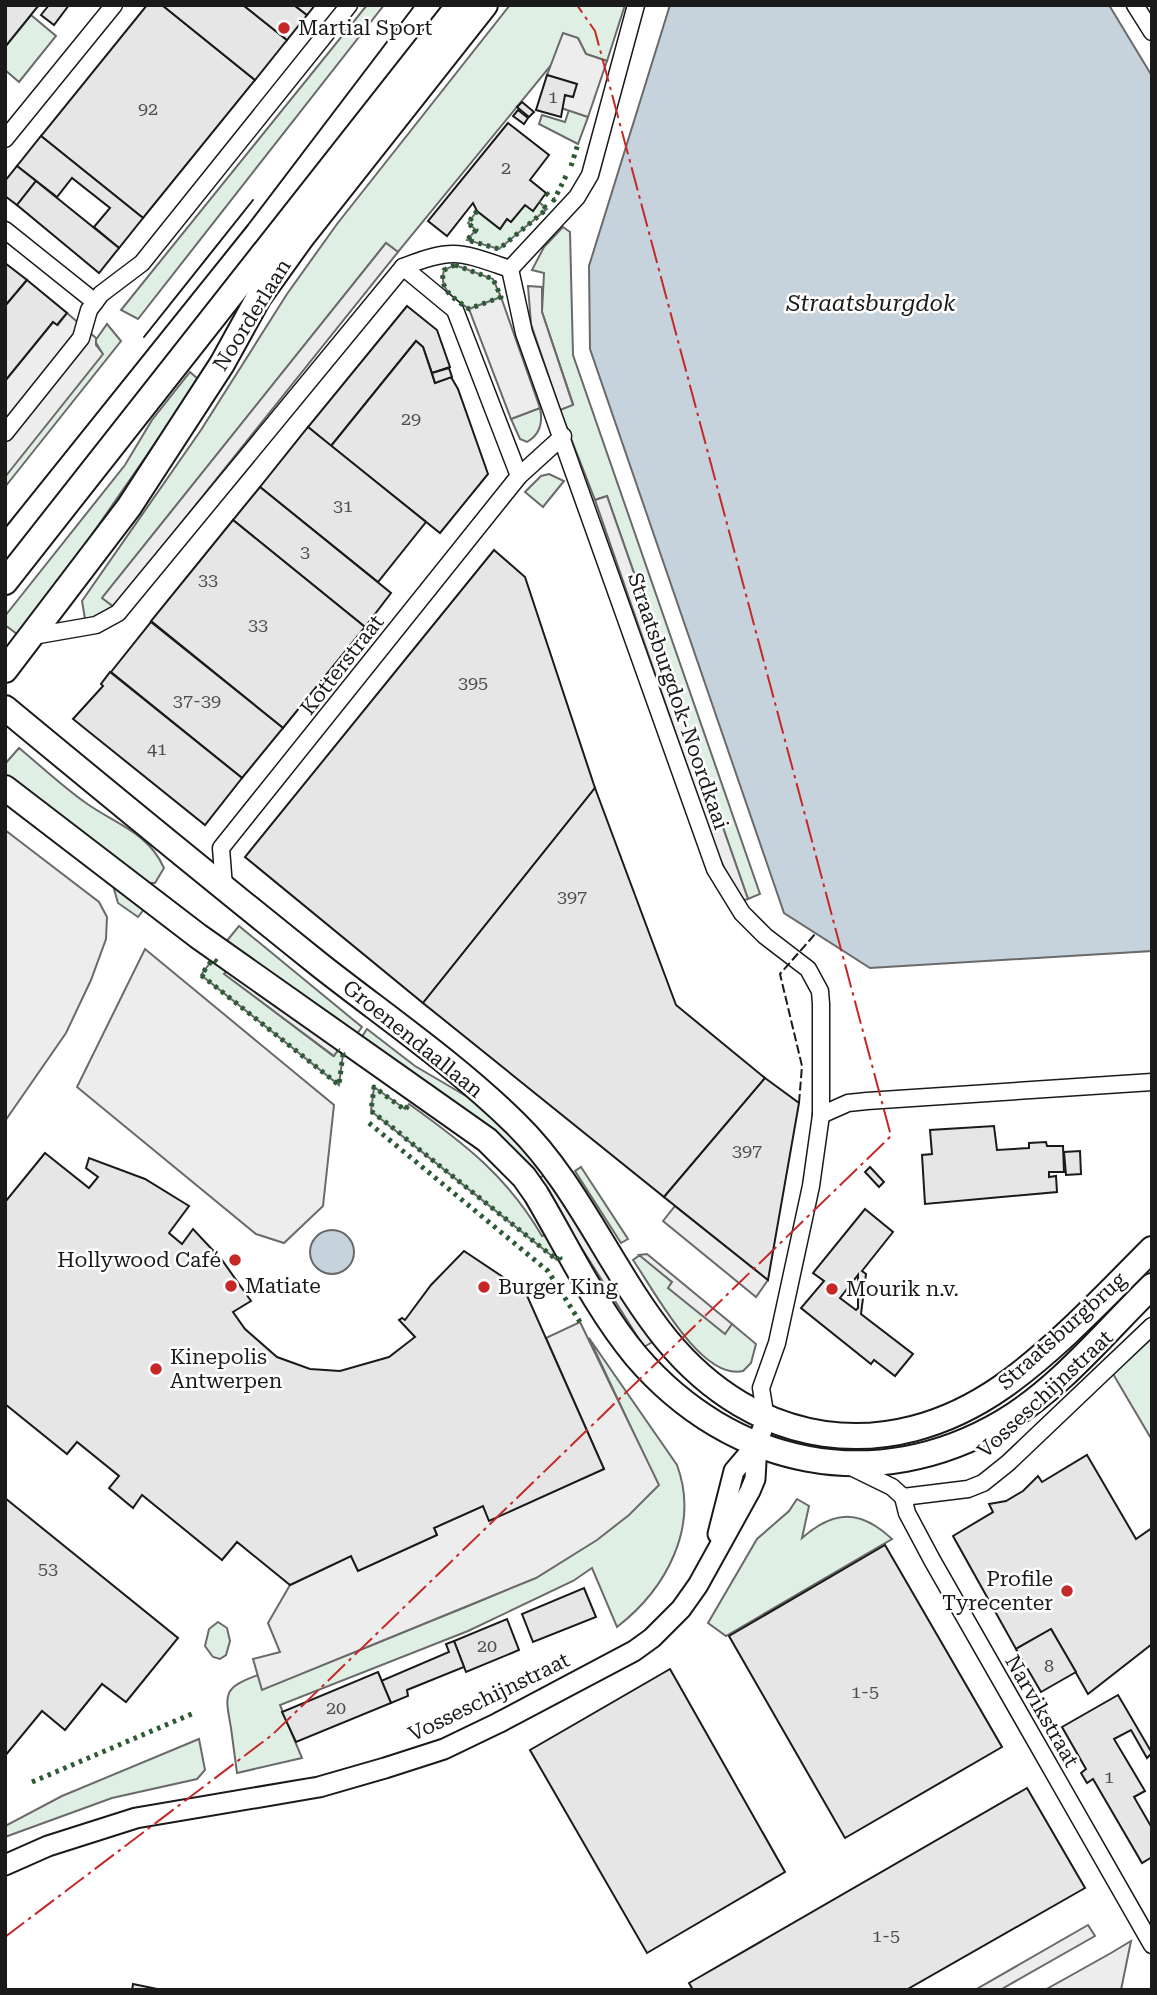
<svg xmlns="http://www.w3.org/2000/svg" width="1157" height="1995" font-family="'Roboto Serif',serif">
	<rect width="100%" height="100%" fill="#fff"/>
	<g fill="#e0efe3" stroke="#6a6a6a" stroke-width="2">
		<polygon points="367,5 384,5 138,319 121,310"/>
		<polygon points="510,5 625,5 607,61 586,54 578,38 563,34 552,64 398,252 386,243 103,597 114,607 105,615 85,619 82,601 201,430 287,294 337,224"/>
		<polygon points="31,15 56,36 19,82 5,70 5,47"/>
		<polygon points="569,110 588,117 578,144 539,124 542,115 565,122"/>
		<polygon points="539,202 547,209 499,249 467,240 476,230 468,223 477,211 500,229 507,219 511,222 525,205 533,210"/>
		<polygon points="563,227 570,232 573,355 760,894 748,899 607,496 595,500 560,410 573,404 542,312 544,273 532,270 544,247"/>
		<path d="M455,265L493,279L501,297L469,309C455,299 438,290 444,270Z"/>
		<polygon points="107,324 121,341 5,487 5,472 102,353 95,341"/>
		<polygon points="190,372 199,380 21,637 5,625 5,616 125,465 152,420"/>
		<path d="M540,408C543,422 541,434 527,442L520,439L511,419Z"/>
		<polygon points="549,474 564,481 543,507 525,492 541,476"/>
		<path d="M19,748C41,766 63,787 86,803C115,824 148,832 164,868L155,883H143L5,774V764Z"/>
		<polygon points="112,882 145,908 138,917 118,903"/>
		<polygon points="239,926 362,1027 354,1038 225,943"/>
		<polygon points="213,959 228,970 225,974 333,1056 338,1050 343,1054 339,1085 201,975"/>
		<polygon points="367,1029 415,1066 483,1106 546,1174 538,1179 359,1041"/>
		<path d="M374,1087L405,1109L409,1104C465,1144 507,1176 542,1236L546,1235L560,1258L557,1260L371,1111Z"/>
		<polygon points="581,1167 628,1239 621,1243 575,1171"/>
		<path d="M640,1255L672,1282L669,1287L725,1333L732,1324L756,1344L751,1363L743,1371C701,1381 654,1290 633,1260Z"/>
		<path d="M589,1338L677,1465C700,1527 666,1589 617,1627L592,1568L573,1581L468,1631L280,1705L302,1758L237,1773C235,1758 233,1743 231,1728C225,1694 222,1688 258,1675L262,1689C315,1668 368,1647 421,1625C515,1588 587,1559 658,1485Z"/>
		<polygon points="1152,1338 1152,1440 1113,1374"/>
		<path d="M797,1499L809,1506L802,1538C834,1510 860,1509 892,1539L726,1636L708,1623L757,1539L789,1511Z"/>
		<polygon points="218,1622 227,1628 230,1641 226,1655 220,1659 213,1657 205,1646 209,1629"/>
		<polygon points="199,1739 205,1770 197,1779 112,1798 5,1837 5,1826 62,1796"/>
	</g>
	<g fill="#ededed" stroke="#6a6a6a" stroke-width="2">
		<polygon points="563,33 578,38 586,54 607,61 588,117 561,108 565,95 573,97 576,84 547,75"/>
		<polygon points="386,243 398,252 114,607 102,598"/>
		<polygon points="528,286 542,287 542,312 573,405 560,410 531,324"/>
		<polygon points="501,297 540,408 511,419 469,309"/>
		<polygon points="67,313 96,338 96,345 103,354 5,477 5,381 53,322 58,325"/>
		<polygon points="607,496 748,899 744,900 733,886 717,853 595,500"/>
		<polygon points="5,830 99,902 107,917 106,939 91,980 66,1033 5,1121"/>
		<polygon points="145,949 334,1105 323,1206 284,1243 256,1234 77,1087"/>
		<polygon points="228,970 338,1050 334,1056 224,974"/>
		<polygon points="546,1174 654,1341 644,1347 538,1179"/>
		<polygon points="675,1206 768,1280 756,1297 663,1221"/>
		<polygon points="647,1254 732,1324 725,1334 668,1288 672,1282 639,1255"/>
		<polygon points="580,1322 659,1485 629,1515 597,1540 536,1578 262,1690 253,1659 280,1652 268,1623 290,1585 351,1556 358,1571 437,1535 434,1528 483,1506 489,1520 604,1469 546,1338"/>
		<polygon points="1088,1925 1095,1936 1000,1990 975,1990"/>
		<polygon points="1131,1941 1121,1990 1045,1990 1111,1953"/>
	</g>
	<g fill="#c6d2dc" stroke="#6a6a6a" stroke-width="2">
		<polygon points="670,5 1109,5 1152,76 1152,951 870,968 784,913 590,349 589,266"/>
		<circle cx="332" cy="1252" r="22"/>
	</g>
	<g fill="#e6e6e6" stroke="#1a1a1a" stroke-width="2" fill-rule="evenodd">
		<polygon points="5,5 39,5 5,47"/>
		<polygon points="49,5 69,5 54,25 41,15"/>
		<polygon points="147,5 162,5 255,80 143,218 41,136"/>
		<polygon points="162,5 243,5 287,40 255,80"/>
		<polygon points="243,5 294,5 307,15 287,40"/>
		<polygon points="294,5 315,5 307,15"/>
		<polygon points="547,75 577,84 573,97 565,95 561,117 536,110"/>
		<polygon points="522,102 534,112 529,117 517,107"/>
		<polygon points="518,110 528,118 524,124 513,116"/>
		<polygon points="508,123 549,155 530,180 546,193 533,211 525,205 511,222 507,219 500,229 477,211 473,203 447,236 428,221"/>
		<polygon points="41,136 143,218 119,248 94,227 110,208 72,178 57,197 17,166"/>
		<polygon points="17,166 36,181 17,205 5,196 5,181"/>
		<polygon points="36,181 119,248 99,273 17,205"/>
		<polygon points="5,263 27,280 5,306"/>
		<polygon points="27,280 67,313 57,325 53,322 5,381 5,306"/>
		<polygon points="407,306 437,330 450,367 432,373 423,347 416,341 331,446 308,427"/>
		<polygon points="416,341 423,347 435,383 451,377 458,389 488,474 440,533 331,446"/>
		<polygon points="449,368 452,377 435,383 432,373"/>
		<polygon points="308,427 426,522 378,582 260,487"/>
		<polygon points="260,487 391,593 365,627 233,520"/>
		<polygon points="233,520 365,627 283,728 151,621"/>
		<polygon points="494,550 525,577 595,788 423,1003 245,857"/>
		<polygon points="151,622 283,728 242,778 111,672"/>
		<polygon points="110,672 242,778 205,825 73,719 103,686 101,684"/>
		<polygon points="595,788 676,1005 765,1078 664,1197 423,1003"/>
		<polygon points="765,1078 799,1103 768,1280 664,1197"/>
		<polygon points="994,1126 997,1150 1029,1148 1029,1143 1046,1142 1047,1146 1063,1146 1064,1172 1049,1172 1049,1177 1056,1176 1057,1192 925,1204 922,1155 932,1154 930,1130"/>
		<polygon points="1080,1151 1081,1174 1066,1175 1064,1152"/>
		<polygon points="45,1153 89,1188 98,1177 86,1168 89,1158 145,1179 189,1206 169,1233 182,1244 193,1229 222,1260 251,1301 233,1312 245,1329 277,1357 310,1369 340,1371 389,1357 415,1337 399,1320 402,1318 405,1320 431,1285 464,1251 515,1285 521,1282 604,1469 489,1521 483,1506 434,1528 437,1535 358,1571 351,1556 290,1585 237,1542 222,1560 142,1495 133,1508 109,1488 119,1476 77,1442 67,1454 5,1404 5,1202"/>
		<polygon points="870,1167 884,1182 879,1187 865,1172"/>
		<path d="M865,1209L893,1232L862,1271L866,1274L861,1314L913,1354L895,1376L874,1360L871,1364L801,1308L824,1281L813,1273ZM858,1275V1308L856,1310L840,1298Z"/>
		<polygon points="1087,1455 1136,1539 1152,1528 1152,1644 1088,1694 1051,1629 1016,1649 953,1536 993,1512 989,1504 1006,1501 1023,1491 1038,1476 1042,1482"/>
		<polygon points="5,1498 178,1638 126,1702 102,1684 65,1730 42,1711 5,1756"/>
		<polygon points="885,1545 1002,1747 845,1838 729,1636"/>
		<polygon points="584,1588 596,1617 533,1642 522,1614"/>
		<polygon points="507,1619 519,1650 466,1672 454,1641"/>
		<polygon points="1051,1629 1076,1672 1041,1692 1016,1649"/>
		<polygon points="454,1641 464,1667 407,1690 408,1696 391,1703 381,1681 449,1652 446,1644"/>
		<polygon points="670,1669 785,1872 647,1953 530,1750"/>
		<polygon points="378,1672 391,1703 296,1742 282,1712"/>
		<polygon points="1118,1695 1152,1753 1147,1758 1131,1730 1114,1739 1145,1791 1134,1797 1152,1828 1152,1857 1142,1863 1093,1779 1087,1783 1081,1773 1086,1769 1062,1727"/>
		<polygon points="1027,1788 1085,1888 906,1990 693,1990 689,1983"/>
		<polygon points="133,1984 162,1990 132,1990"/>
	</g>
	<g fill="none" stroke-linecap="round" stroke-linejoin="round">
		<g stroke="#1a1a1a" stroke-width="19">
			<g id="minor">
				<polyline points="1135,5 1152,32"/>
				<polyline points="5,139 114,5"/>
				<polyline points="5,230 95,302"/>
				<polyline points="403,267 455,310 519,476"/>
				<polyline points="510,269 524,333 715,869 742,913 765,936 808,969 820,991 821,1004 821,1115 811,1186 777,1343 761,1388 766,1419"/>
				<polyline points="510,269 577,197 590,175 636,5"/>
				<polyline points="5,433 81,338 89,310 101,294 142,263 349,5"/>
				<path d="M33,636L96,625L118,613L403,267C454,247 460,252 510,269"/>
				<polyline points="224,887 221,848 519,476 563,436"/>
				<polyline points="821,1115 848,1103 867,1101 1152,1082"/>
				<polyline points="849,1466 892,1487 903,1497"/>
				<polyline points="903,1497 907,1513 932,1560 1152,1945"/>
				<polyline points="903,1497 968,1489 983,1483 1008,1463 1152,1326"/>
			</g>
		</g>
		<g stroke="#1a1a1a" stroke-width="23">
			<g id="tertiary">
				<polyline points="718,1534 734,1471 757,1444"/>
				<polyline points="5,1865 48,1846 136,1818 319,1787 385,1768 444,1749 498,1723 634,1651 652,1638 681,1609 698,1585 750,1491 755,1479 757,1444 766,1419"/>
			</g>
		</g>
		<g stroke="#1a1a1a" stroke-width="28">
			<g id="primary">
				<polyline points="5,582 459,5"/>
				<polyline points="5,670 129,507 222,364 259,297 302,237 485,5"/>
				<path d="M5,708C110,795 215,881 321,966C386,1017 456,1065 515,1123C578,1184 611,1271 666,1339C755,1448 887,1467 1002,1387C1056,1349 1105,1296 1152,1249"/>
				<path d="M5,788L198,936L487,1140L524,1177L536,1194C568,1248 596,1308 636,1356C731,1467 876,1497 1003,1422C1060,1388 1105,1332 1152,1286"/>
			</g>
		</g>
		<use href="#minor" stroke="#fff" stroke-width="16"/>
		<use href="#tertiary" stroke="#fff" stroke-width="19"/>
		<use href="#primary" stroke="#fff" stroke-width="24"/>
		<g stroke="#1a1a1a" stroke-width="2">
			<polyline points="144,337 253,200"/>
			<polyline points="5,528 248,225 415,5"/>
		</g>
		<g stroke="#2b5a34" stroke-width="5" stroke-dasharray="3.5 5" stroke-linecap="butt">
			<polyline points="571,166 578,144"/>
			<polyline points="546,193 554,200 567,174"/>
			<polyline points="477,211 468,223 476,230 467,240 499,249 547,209 539,202"/>
			<path d="M455,265L493,279L501,297L469,309C455,299 438,290 444,270Z"/>
			<polyline points="217,962 213,959 201,975 339,1085 343,1054 338,1050"/>
			<polyline points="369,1123 548,1271 580,1322"/>
			<polyline points="401,1134 371,1111 374,1087 405,1110 409,1104"/>
			<polyline points="405,1138 557,1260 560,1258 557,1254"/>
			<polyline points="32,1782 194,1713"/>
		</g>
		<polyline stroke="#1a1a1a" stroke-width="2" stroke-dasharray="9 3.5" stroke-linecap="butt" points="799,1103 802,1066 780,974 816,933"/>
		<polyline stroke="#c62828" stroke-width="2" stroke-dasharray="24 5 3.5 5" stroke-linecap="butt" points="5,1937 272,1735 891,1136 595,31 577,5"/>
	</g>
	<g fill="#c62828" stroke="#fff" stroke-width="2.5">
		<circle cx="284" cy="28" r="7"/>
		<circle cx="235" cy="1260" r="7"/>
		<circle cx="231" cy="1286" r="7"/>
		<circle cx="484" cy="1287" r="7"/>
		<circle cx="832" cy="1289" r="7"/>
		<circle cx="156" cy="1369" r="7"/>
		<circle cx="1067" cy="1591" r="7"/>
	</g>
	<g text-anchor="middle" dominant-baseline="central" stroke-width="5" stroke-linejoin="round" paint-order="stroke">
		<g font-size="18" fill="#4d4d4d">
			<text x="553" y="96">1</text>
			<text x="148" y="108">92</text>
			<text x="506" y="167">2</text>
			<text x="411" y="418">29</text>
			<text x="343" y="505">31</text>
			<text x="305" y="551">3</text>
			<text x="208" y="579">33</text>
			<text x="258" y="624">33</text>
			<text x="473" y="682">395</text>
			<text x="197" y="700">37-39</text>
			<text x="157" y="748">41</text>
			<text x="572" y="896">397</text>
			<text x="747" y="1150">397</text>
			<text x="48" y="1568">53</text>
			<text x="487" y="1645">20</text>
			<text x="1049" y="1665">8</text>
			<text x="865" y="1691">1-5</text>
			<text x="336" y="1707">20</text>
			<text x="1109" y="1776">1</text>
			<text x="886" y="1935">1-5</text>
		</g>
		<g font-size="21" fill="#1a1a1a" stroke="#fff" text-anchor="start">
			<text x="298" y="28">Martial Sport</text>
			<text x="221" y="1260" text-anchor="end">Hollywood Café</text>
			<text x="245" y="1286">Matiate</text>
			<text x="498" y="1287">Burger King</text>
			<text x="846" y="1289">Mourik n.v.</text>
			<text x="170" y="1357">Kinepolis<tspan x="170" dy="24">Antwerpen</tspan></text>
			<text x="1053" y="1579" text-anchor="end">Profile<tspan x="1053" dy="24">Tyrecenter</tspan></text>
		</g>
		<g font-size="21" fill="#1a1a1a" stroke="#fff">
			<text transform="translate(252 315) rotate(-58)">Noorderlaan</text>
			<text transform="translate(342 665) rotate(-52)">Kotterstraat</text>
			<text transform="translate(678 701) rotate(71)">Straatsburgdok-Noordkaai</text>
			<text transform="translate(413 1039) rotate(39)">Groenendaallaan</text>
			<text transform="translate(1062 1331) rotate(-42)">Straatsburgbrug</text>
			<text transform="translate(1045 1394) rotate(-43)">Vosseschijnstraat</text>
			<text transform="translate(489 1697) rotate(-26)">Vosseschijnstraat</text>
			<text transform="translate(1042 1711) rotate(60)">Narvikstraat</text>
		</g>
		<g font-size="23" font-style="italic" fill="#1a1a1a" stroke="#fff">
			<text x="871" y="303">Straatsburgdok</text>
		</g>
	</g>
	<rect width="1157" height="1995" fill="none" stroke="#1a1a1a" stroke-width="14"/>
</svg>
